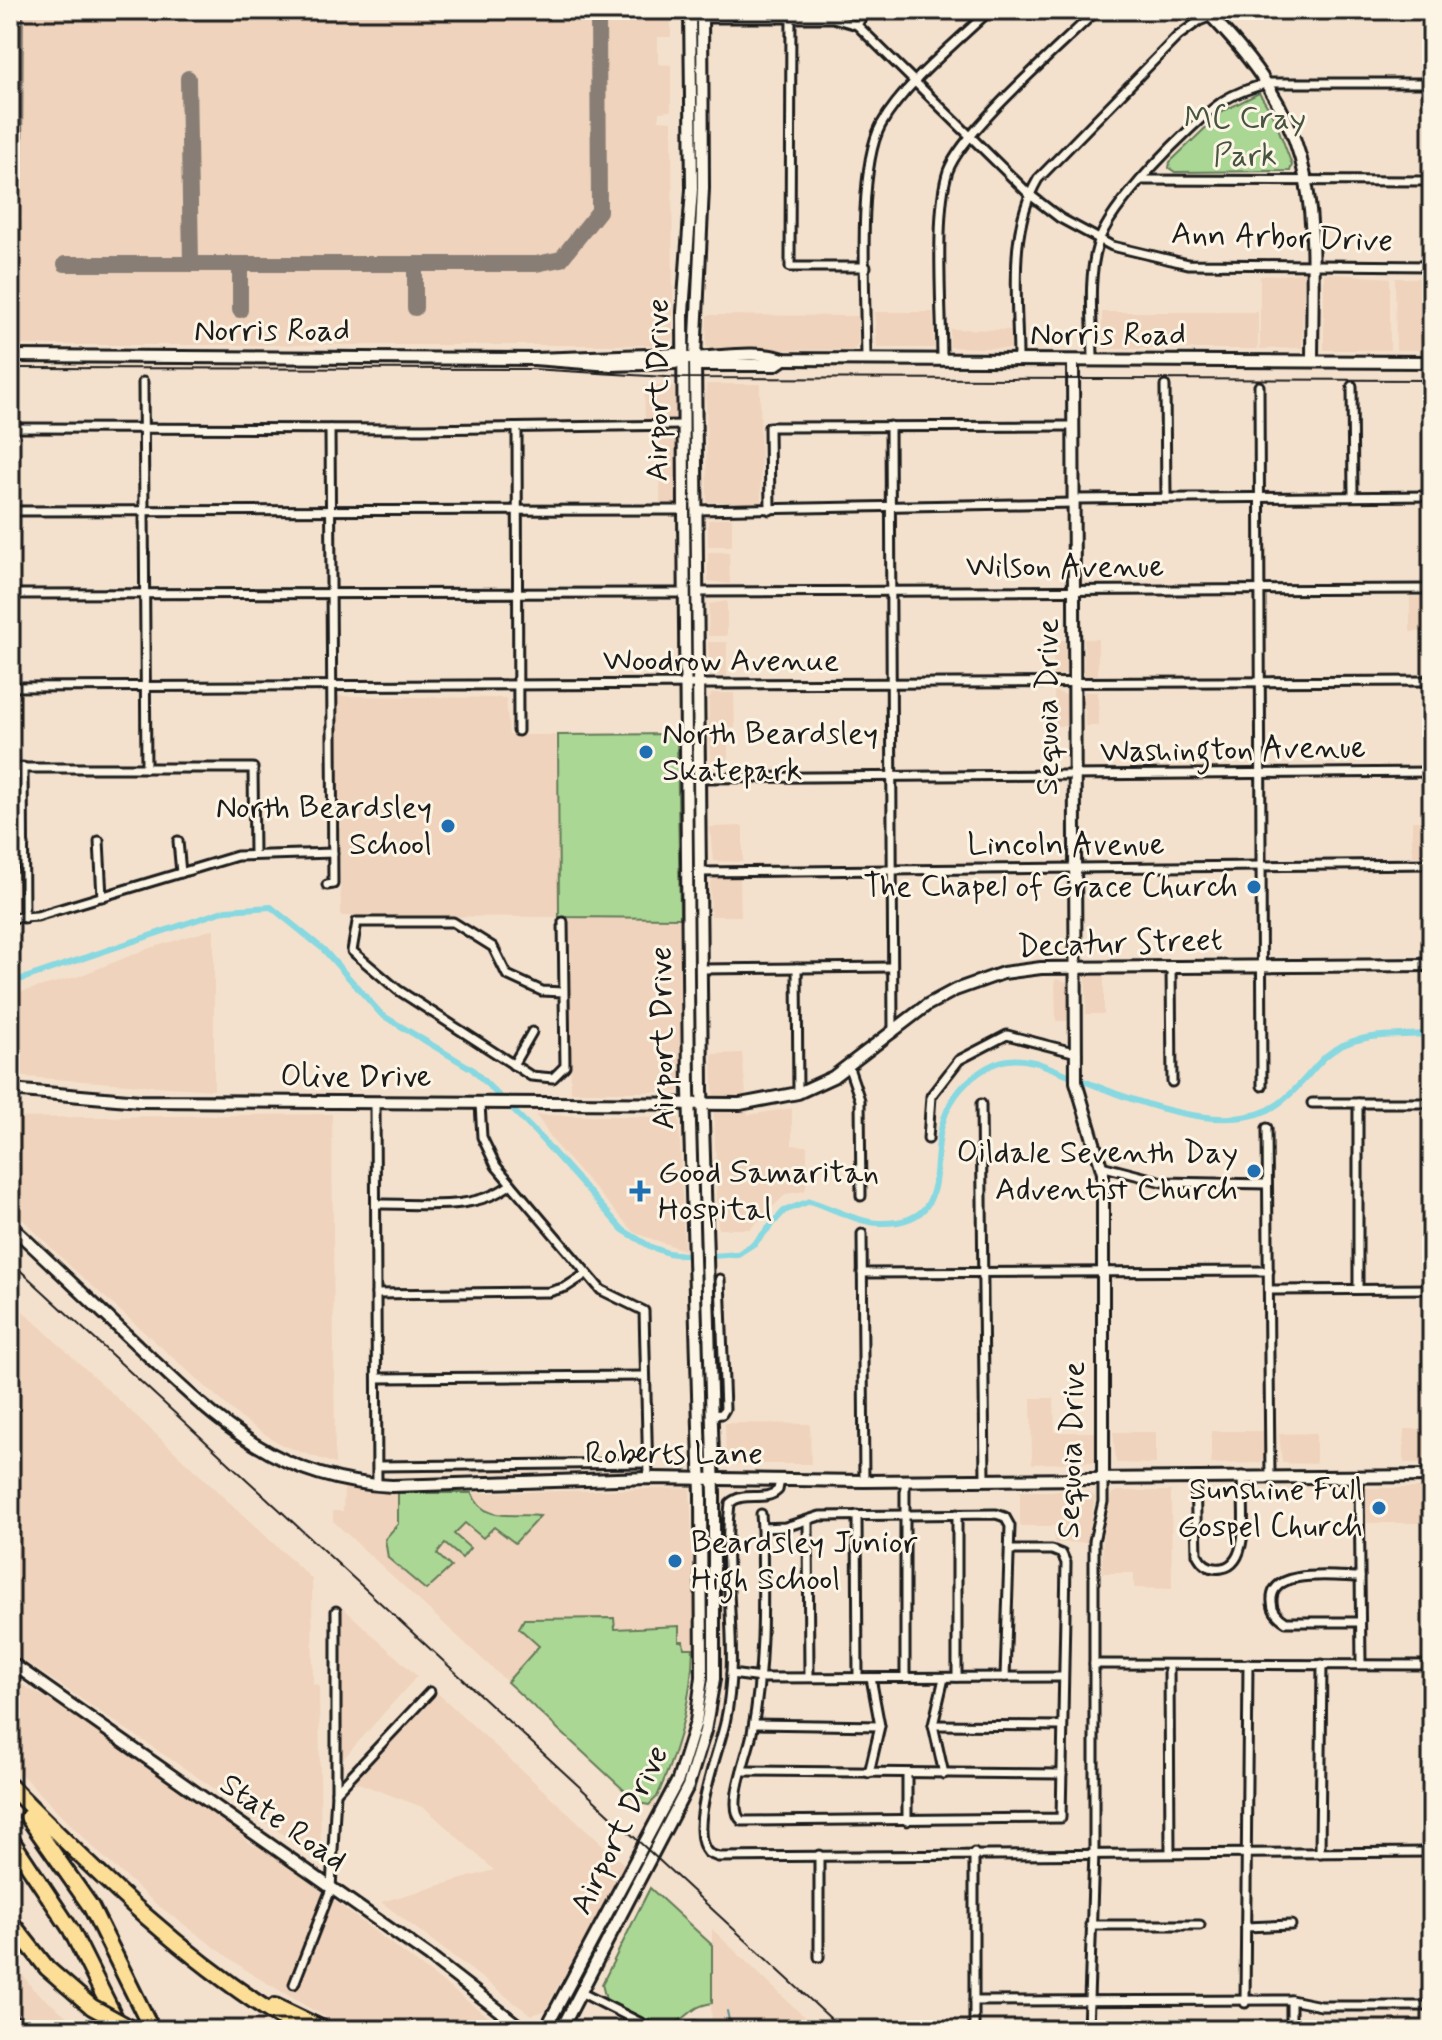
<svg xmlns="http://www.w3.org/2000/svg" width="1442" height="2040" font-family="Mynerve,sans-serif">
	<rect width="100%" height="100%" fill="#f4e1cd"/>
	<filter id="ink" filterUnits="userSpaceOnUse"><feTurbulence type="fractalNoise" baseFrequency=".0125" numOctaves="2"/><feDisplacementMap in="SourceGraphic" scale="16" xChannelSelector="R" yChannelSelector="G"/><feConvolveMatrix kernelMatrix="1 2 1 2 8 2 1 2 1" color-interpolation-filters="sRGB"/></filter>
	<g filter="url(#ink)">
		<g fill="#efd3bc">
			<polygon points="10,10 671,10 671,37 658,37 658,64 671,65 671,111 659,112 659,120 672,121 673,338 666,345 10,345 10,230 23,218 10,204"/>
			<polygon points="1304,273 1302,348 1260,349 1260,276"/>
			<polygon points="1324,273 1390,278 1390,350 1324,350"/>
			<polygon points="1395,278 1426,278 1431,282 1432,346 1429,350 1396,350"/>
			<polygon points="874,312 933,312 934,348 877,348"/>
			<rect x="1102" y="312" width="156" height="37"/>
			<polygon points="707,315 858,316 858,344 854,350 711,350 706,346"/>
			<polygon points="950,329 1016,330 1016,349 950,347"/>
			<polygon points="706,384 760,384 761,502 707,502"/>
			<polygon points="644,386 675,386 675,415 672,420 645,421"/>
			<polygon points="660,437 677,438 678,503 660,503"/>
			<polygon points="732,517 732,546 708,546 708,520"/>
			<polygon points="708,552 729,552 730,584 708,581"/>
			<polygon points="1410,597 1432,597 1432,631 1410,632"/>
			<polygon points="727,601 727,636 708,636 709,604"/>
			<rect x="1084" y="639" width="14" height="36"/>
			<polygon points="1067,640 1067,674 1053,676 1053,640"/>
			<polygon points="708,642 727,642 727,677 709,674"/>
			<polygon points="1054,691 1067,695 1068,726 1055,726"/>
			<polygon points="1084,692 1098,692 1099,726 1085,726"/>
			<polygon points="712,693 734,693 735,728 709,728 709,699"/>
			<polygon points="337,696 506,698 509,735 556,735 559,917 341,916"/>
			<polygon points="728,733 728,769 712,768 709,734"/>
			<rect x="1412" y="821" width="20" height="35"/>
			<polygon points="743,826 743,862 713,861 710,827"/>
			<polygon points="714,878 740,878 741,916 711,916 710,884"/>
			<polygon points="569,918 679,919 681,1087 678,1092 571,1092"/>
			<polygon points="214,929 214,1090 10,1076 10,995 79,976 150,948"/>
			<rect x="1086" y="975" width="18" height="39"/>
			<polygon points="1055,979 1069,982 1070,1021 1056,1021"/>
			<polygon points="742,1053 748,1115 792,1108 792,1145 807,1146 807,1181 805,1191 786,1194 750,1229 718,1229 712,1054"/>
			<polygon points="332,1114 335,1464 282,1445 242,1419 72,1268 10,1207 10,1118"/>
			<polygon points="536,1115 679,1117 684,1250 635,1233 559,1149"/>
			<polygon points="10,1299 312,1579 313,1684 319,1685 321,1860 11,1652"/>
			<polygon points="1031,1398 1054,1398 1055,1432 1097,1432 1096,1462 1032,1464"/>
			<polygon points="725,1423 810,1424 811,1464 726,1464"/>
			<rect x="1404" y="1429" width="28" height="34"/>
			<polygon points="1211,1431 1264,1431 1264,1458 1260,1463 1211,1464"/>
			<polygon points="1113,1432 1156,1432 1156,1464 1116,1463"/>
			<polygon points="1316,1433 1316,1464 1282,1463 1279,1434"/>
			<polygon points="344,1488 472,1493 690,1488 696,1641 693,1677 678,1748 653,1808 638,1803 333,1521 333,1511 343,1511"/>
			<polygon points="1365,1488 1432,1488 1432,1523 1366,1523"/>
			<polygon points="1020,1491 1088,1491 1095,1497 1087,1542 1055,1543 1054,1526 1020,1526"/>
			<polygon points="1117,1491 1171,1491 1172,1589 1134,1588 1134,1573 1102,1573 1103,1533 1112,1493"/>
			<polygon points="340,1605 417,1676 337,1766 336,1684 341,1684"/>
			<polygon points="10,1678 62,1707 243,1833 244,1839 254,1846 260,1845 506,2030 347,2030 250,1973 156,1904 98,1852 10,1763"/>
			<polygon points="432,1688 626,1866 565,1981 561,1980 545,2011 531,2015 381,1902 494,1870 425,1808 350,1780"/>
			<polygon points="650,1888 712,1944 712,1929 818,2030 712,2030 711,2004 694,2006 678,2022 660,2023 606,2000 602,1984"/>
			<polygon points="10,1957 33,1989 84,2030 38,2030 10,2009"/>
		</g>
		<g fill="#abd795" stroke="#647a58" stroke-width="2">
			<polygon points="1259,93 1274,117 1292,165 1290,171 1175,172 1169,168 1170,162 1223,111"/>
			<polygon points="677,734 680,918 559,917 558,735"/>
			<path d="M398,1493H472C482,1523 515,1513 540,1516L515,1543L494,1527L483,1538L465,1523L454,1534L470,1548L462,1558L445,1544L437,1554L451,1567L426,1590L388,1558L385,1539L398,1524Z"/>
			<path d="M614,1618L615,1629L679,1626V1641H683L684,1648H693C692,1701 678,1749 657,1797L649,1805L638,1803L507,1682L539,1646L519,1628L524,1619Z"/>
			<path d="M650,1888L712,1945V2003C691,2007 694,2012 679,2021C658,2033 624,2009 606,2000L602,1984Z"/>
		</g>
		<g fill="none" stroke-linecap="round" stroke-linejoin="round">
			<polyline stroke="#5c8d92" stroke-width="2" points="727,2011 731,2030"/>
			<path stroke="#87d8e0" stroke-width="6" d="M10,983L226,910L271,907L323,949L382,1015L472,1069L537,1134L623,1230L651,1247L668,1253L700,1257L738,1254L755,1243L784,1211L810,1201C832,1208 857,1222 880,1223C951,1224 930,1169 942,1125C948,1102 961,1085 980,1072C1000,1058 1015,1057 1038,1063C1098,1085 1206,1139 1268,1110C1292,1098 1307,1074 1326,1056C1354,1031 1397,1036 1432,1034"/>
			<g stroke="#887e74" stroke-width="16">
				<polyline points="188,78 191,264"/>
				<polyline points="15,176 16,10"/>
				<polyline points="65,264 536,264 561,259 599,211 598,10"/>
				<polyline points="240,264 240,310"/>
				<polyline points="415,308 415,264"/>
			</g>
			<g stroke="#1c1c1c" stroke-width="13">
				<g id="street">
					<polyline points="791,10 790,267 866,267"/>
					<polyline points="691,18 833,18 857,25 1029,194 1060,218 1112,246 1188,264 1432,266"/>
					<polyline points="857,25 866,10"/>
					<polyline points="1141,180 1432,181"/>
					<path d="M866,360C866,304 856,170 881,125C904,84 956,43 990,10"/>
					<path d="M942,360C942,313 934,212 948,171C963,130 1062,45 1097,10"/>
					<path d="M1018,360C1018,301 1007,232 1038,179L1178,36L1199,21L1227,10"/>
					<path d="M1093,361C1093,323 1087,280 1098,244C1109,206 1190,124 1223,101C1237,92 1253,87 1269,83H1432"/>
					<polyline points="143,382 146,768"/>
					<polyline points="1165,386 1166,498"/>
					<polyline points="1259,386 1262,1086"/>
					<polyline points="1352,386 1353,496"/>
					<polyline points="890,426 893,1033"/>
					<polyline points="10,428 423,429 683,425"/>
					<polyline points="517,428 518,731"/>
					<polyline points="1073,499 1432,496"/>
					<polyline points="697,510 1073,503"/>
					<polyline points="770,510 769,427 1073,426"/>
					<polyline points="10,511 684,510"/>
					<polyline points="697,592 1432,589"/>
					<polyline points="10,594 684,593"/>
					<polyline points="10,687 1432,681"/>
					<polyline points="23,767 24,918"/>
					<polyline points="10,768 253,768 254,854"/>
					<polyline points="699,778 1432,772"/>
					<polyline points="99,841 102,897"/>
					<polyline points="178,841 181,873"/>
					<polyline points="10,845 24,845"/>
					<polyline points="700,872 1432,864"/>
					<polyline points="327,885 333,884 330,429"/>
					<polyline points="10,918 37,916 237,856 333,853"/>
					<polyline points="563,922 565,1066 553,1078 531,1076 398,990 352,951 357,922 453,922 493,947 507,975 542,991 563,992"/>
					<polyline points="1171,966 1172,1082"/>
					<polyline points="797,968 798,1093"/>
					<polyline points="701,969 892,967"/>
					<polyline points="513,1065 532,1032"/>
					<polyline points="849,1068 860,1100 861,1196"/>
					<polyline points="375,1103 377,1485"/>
					<polyline points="1312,1103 1432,1103"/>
					<polyline points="480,1104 482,1137 496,1166 601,1290 644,1311 648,1478"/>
					<polyline points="981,1104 985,1479"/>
					<polyline points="1267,1128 1270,1476"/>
					<polyline points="928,1139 931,1096 959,1060 1007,1035 1077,1053"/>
					<polyline points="1101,1166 1163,1182 1267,1184"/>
					<path d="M376,1204C420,1203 474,1213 511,1184"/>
					<polyline points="862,1234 864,1481"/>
					<polyline points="862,1273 1269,1271"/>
					<polyline points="1358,1289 1358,1103"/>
					<polyline points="1269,1290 1432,1289"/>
					<polyline points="376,1294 549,1292 566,1287 586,1274"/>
					<polyline points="377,1378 645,1376"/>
					<polyline points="711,1415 722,1414 725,1409 720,1279"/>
					<polyline points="378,1466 647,1463"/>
					<polyline points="1359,1476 1361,1664"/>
					<path d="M1195,1477L1197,1554C1202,1564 1210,1570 1222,1568C1252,1564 1242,1499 1242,1476"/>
					<path d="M780,1480L778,1490C765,1503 744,1490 730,1503C721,1576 741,1651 725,1723C719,1751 687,1830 708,1853L718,1857L1432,1852"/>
					<polyline points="905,1480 905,1677"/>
					<polyline points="761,1514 762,1528"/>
					<polyline points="957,1514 957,1677"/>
					<polyline points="857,1515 858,1677"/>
					<polyline points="808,1521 809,1677"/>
					<path d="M1360,1577C1337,1577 1269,1567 1272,1602C1272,1611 1278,1617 1286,1622H1360"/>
					<polyline points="1094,1664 1432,1665"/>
					<polyline points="1169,1665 1170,1853"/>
					<polyline points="731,1674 761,1678 1061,1677"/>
					<path d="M1005,1677L1010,1526L1005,1517L996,1514L820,1516L785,1527L762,1528C763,1597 765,1664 752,1733C749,1752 725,1808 742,1821L1061,1818L1066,1563L1062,1554L1052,1550H1010"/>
					<polyline points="944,1678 933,1725 944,1774"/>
					<polyline points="754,1724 880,1726"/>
					<polyline points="933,1725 1062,1726"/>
					<polyline points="742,1771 1062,1774"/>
					<polyline points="869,1773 880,1726 871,1678"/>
					<polyline points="907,1774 907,1821"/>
					<polyline points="336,1792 430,1692"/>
					<polyline points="974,1853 974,2030"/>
					<polyline points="1320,1853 1322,1664"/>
					<polyline points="819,1855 819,1957"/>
					<polyline points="1090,1925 1200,1925"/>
					<polyline points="1246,1927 1291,1925"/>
					<polyline points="294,1984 331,1889 336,1792 336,1611"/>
					<polyline points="580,1992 655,2030"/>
					<polyline points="1291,2000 1291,2030"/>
					<polyline points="974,2001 1291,2000 1321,2006 1432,2006"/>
					<polyline points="1245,2003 1248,1664"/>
					<polyline points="10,2017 27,2030"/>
					<polyline points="674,2030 695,2026"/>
					<polyline points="1088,2030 1094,1852 1094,1541 1103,1502 1103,1478"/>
				</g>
			</g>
			<g stroke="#1c1c1c" stroke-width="16">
				<g id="secondary">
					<path d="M1205,10C1325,131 1313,202 1312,361"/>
					<polyline points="10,356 534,359 611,365 675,363 683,358"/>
					<polyline points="695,358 700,365 775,365 784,359"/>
					<path d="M534,359L677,354L683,358C716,359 751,349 784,359L1432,362"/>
					<polyline points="1073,361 1076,1082 1103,1173 1103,1478"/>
					<polyline points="10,1090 140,1101 740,1104 798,1093 833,1077 927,1005 955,990 1003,973 1041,968 1432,965"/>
					<path d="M10,1225C53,1265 96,1306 138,1346C217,1421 277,1481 392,1486L648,1478L864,1481L1432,1476"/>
					<polyline points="10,1662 430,1957 524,2030"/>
					<polyline points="545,2030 678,1780 696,1722 702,1677 701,1495 689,1090 684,510 683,312 692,189 690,10"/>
					<polyline points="561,2030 688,1786 705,1731 714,1679 714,1494 702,1089 695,358 703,188 702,10"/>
				</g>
			</g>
			<g stroke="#1c1c1c" stroke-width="20">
				<g id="highway">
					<path d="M10,1786C99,1876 190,1965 300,2030"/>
					<polyline points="28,1817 91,1907 152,2030"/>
					<polyline points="10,1838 71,1930 120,2028"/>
					<polyline points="10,1921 47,1968 92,2007"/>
					<polyline points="275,2006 325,2030"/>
				</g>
			</g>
			<use href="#street" stroke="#fcf5e5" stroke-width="7"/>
			<use href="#secondary" stroke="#fcf5e5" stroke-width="10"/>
			<use href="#highway" stroke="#fdde96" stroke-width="14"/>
			<g stroke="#1c1c1c" stroke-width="2">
				<polyline points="10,368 531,369 683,378 1432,380"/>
				<polyline points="10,1261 843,2030"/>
			</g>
			<g stroke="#1c1c1c" stroke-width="20" stroke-linecap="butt">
				<polyline id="highway-bridge" points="92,2007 134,2030"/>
			</g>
			<use href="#highway-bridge" stroke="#fdde96" stroke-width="14"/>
		</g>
	</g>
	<g fill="#1f6fb2" stroke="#fcf5e5" stroke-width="3">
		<circle cx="646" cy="752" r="8"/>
		<circle cx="448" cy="826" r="8"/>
		<circle cx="1254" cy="887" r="8"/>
		<circle cx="1254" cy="1171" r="8"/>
		<path d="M636 1179h8v8h8v8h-8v8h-8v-8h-8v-8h8z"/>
		<circle cx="1379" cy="1508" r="8"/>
		<circle cx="675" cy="1561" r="8"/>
	</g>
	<g text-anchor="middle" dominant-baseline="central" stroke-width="6" stroke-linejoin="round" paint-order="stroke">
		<g font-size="32" fill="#475440" stroke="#fcf5e5">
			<text x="1245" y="119">MC Cray<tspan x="1245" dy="37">Park</tspan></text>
		</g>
		<g font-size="32" fill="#1c1c1c" stroke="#fcf5e5">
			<text transform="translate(1282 238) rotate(2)">Ann Arbor Drive</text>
			<text x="272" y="331">Norris Road</text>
			<text x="1108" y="335">Norris Road</text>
			<text transform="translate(658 390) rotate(-90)">Airport Drive</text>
			<text x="1065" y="567">Wilson Avenue</text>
			<text x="721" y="661">Woodrow Avenue</text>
			<text transform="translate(1048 707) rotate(-90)">Sequoia Drive</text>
			<text transform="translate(1233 750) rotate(-1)">Washington Avenue</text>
			<text x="1066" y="845">Lincoln Avenue</text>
			<text transform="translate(1120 944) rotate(-2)">Decatur Street</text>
			<text transform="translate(663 1038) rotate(-91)">Airport Drive</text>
			<text x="356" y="1077">Olive Drive</text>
			<text transform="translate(1072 1450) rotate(-88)">Sequoia Drive</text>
			<text x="674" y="1454">Roberts Lane</text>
			<text transform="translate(283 1823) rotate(35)">State Road</text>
			<text transform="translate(620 1830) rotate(-64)">Airport Drive</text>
		</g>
		<g font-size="32" fill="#1c1c1c" stroke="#fcf5e5" text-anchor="end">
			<text x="662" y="734" text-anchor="start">North Beardsley<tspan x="662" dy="37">Skatepark</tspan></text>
			<text x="432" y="808">North Beardsley<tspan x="432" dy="37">School</tspan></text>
			<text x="1238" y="887">The Chapel of Grace Church</text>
			<text x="1238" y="1153">Oildale Seventh Day<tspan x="1238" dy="37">Adventist Church</tspan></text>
			<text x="658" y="1173" text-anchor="start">Good Samaritan<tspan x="658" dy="37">Hospital</tspan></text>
			<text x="1363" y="1490">Sunshine Full<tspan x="1363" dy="37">Gospel Church</tspan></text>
			<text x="691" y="1543" text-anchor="start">Beardsley Junior<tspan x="691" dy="37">High School</tspan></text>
		</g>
	</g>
	<rect width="1442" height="2040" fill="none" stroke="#fcf5e5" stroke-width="40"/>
	<rect x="20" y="20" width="1402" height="2000" fill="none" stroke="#1c1c1c" stroke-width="3" filter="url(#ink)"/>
</svg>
